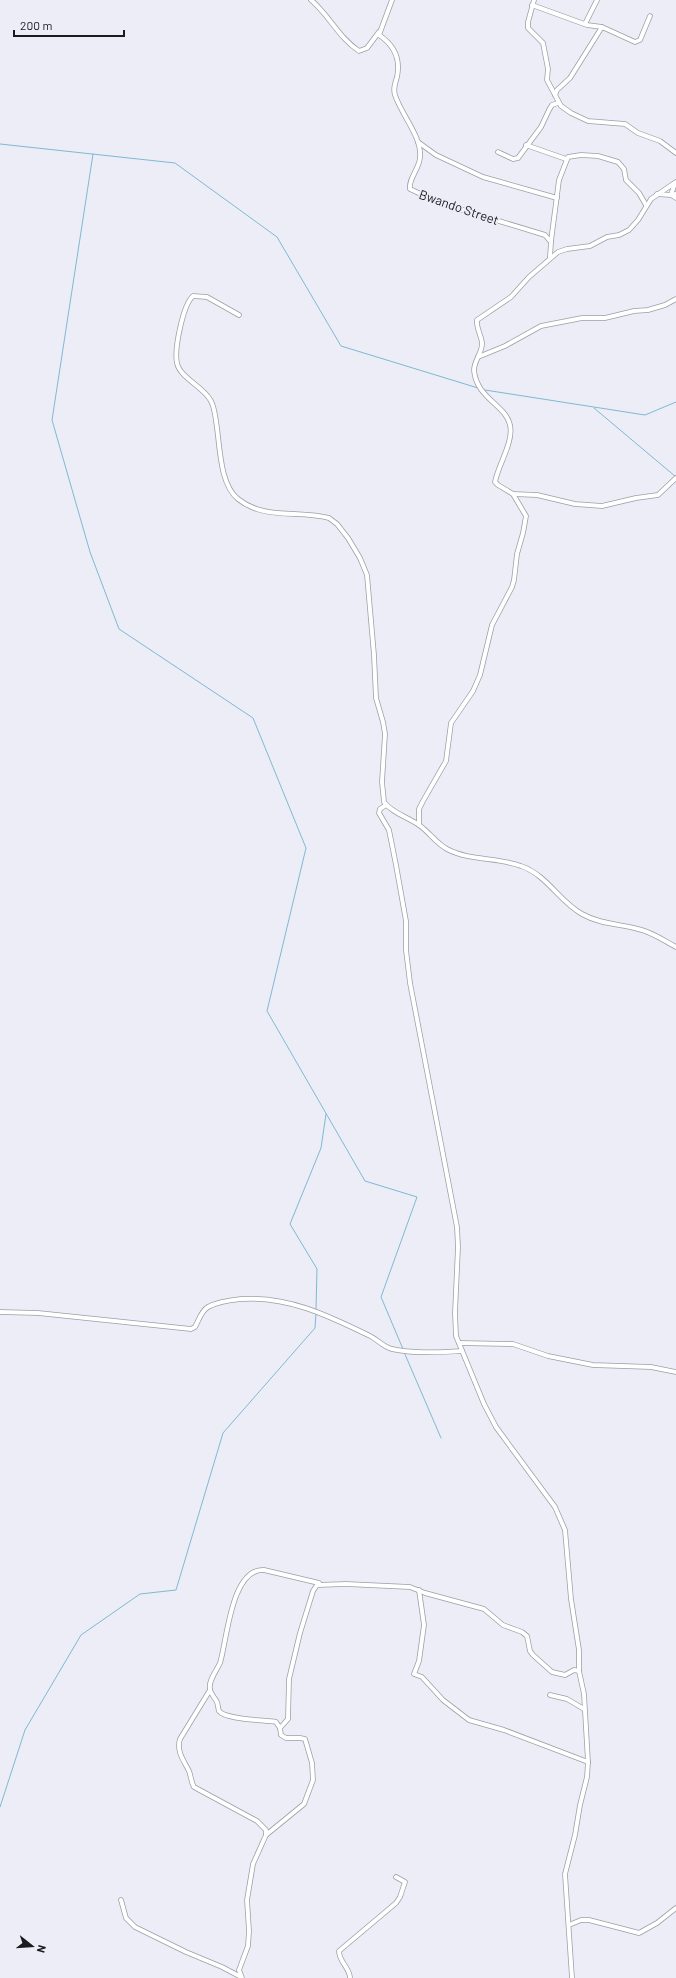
<svg xmlns="http://www.w3.org/2000/svg" width="676" height="1978" font-family="Barlow,sans-serif">
	<rect width="100%" height="100%" fill="#ecedf6"/>
	<g fill="none" stroke-linecap="round" stroke-linejoin="round">
		<g stroke="#7fb9d2" stroke-width="1">
			<polyline points="0,144 175,163 277,237 341,346 478,388"/>
			<polyline points="93,154 52,420 90,552 119,629 253,718 306,848 267,1011 365,1181 417,1197 381,1297 403,1349"/>
			<polyline points="485,390 645,415 676,402"/>
			<polyline points="594,408 676,477"/>
			<polyline points="316,1309 317,1269 290,1224 321,1148 326,1114"/>
			<polyline points="404,1352 441,1438"/>
			<polyline points="0,1807 25,1730 81,1635 140,1594 176,1590 223,1433 315,1328 316,1313"/>
		</g>
		<g stroke="#9d9ea6" stroke-width="5.5">
			<g id="minor">
				<path d="M311,0C329,15 339,38 359,51L367,48L379,32"/>
				<path d="M392,0L379,35C394,45 401,58 397,77C395,84 393,88 395,95C401,114 422,137 420,157C420,168 408,179 410,189L440,203L545,235L551,242L550,257"/>
				<polyline points="534,0 528,22 528,28 543,43 548,69 547,80 561,106 571,113 588,121 625,124 638,133 660,141 676,153"/>
				<polyline points="532,5 587,25 602,27 635,42 640,40 650,16"/>
				<polyline points="585,24 597,0"/>
				<polyline points="555,95 557,90 570,78 602,27"/>
				<polyline points="418,142 436,155 483,177 557,198"/>
				<polyline points="526,145 566,159"/>
				<polyline points="498,152 513,159 518,158 541,127 549,110 552,105 558,103"/>
				<polyline points="675,183 671,195 676,194"/>
				<polyline points="657,194 671,195 676,198"/>
				<polyline points="551,241 559,180 568,157 581,155 598,156 618,162 624,169 626,180 639,193 646,205"/>
				<path d="M239,315L207,297L193,296C183,305 174,349 177,363C180,379 208,388 213,406C221,432 216,481 238,499C264,520 299,510 329,518L337,524L348,538L360,558L367,575L374,655L376,698L383,722L385,734L382,782L384,802C392,813 408,817 419,825C429,832 436,843 447,849C469,861 497,857 521,866C547,875 559,901 582,914C600,924 619,924 638,929C652,932 663,940 676,947"/>
				<polyline points="478,357 505,346 541,326 582,318 605,318 634,311 648,310 665,305 676,299"/>
				<polyline points="513,494 537,495 575,504 602,506 636,498 658,495 676,478"/>
				<polyline points="386,805 380,809 379,813 389,830 396,865 406,921 406,950 410,983 457,1227 458,1247 455,1313 456,1336 484,1404 496,1427 555,1507 565,1530 571,1599 579,1650 579,1671 584,1694 588,1762 587,1777 580,1805 575,1835 565,1874 572,1978"/>
				<path d="M419,825V809L423,801L446,761L451,723L473,691L480,675L492,625L512,587L514,580L517,554L523,533L526,516L513,494L498,485L495,482C498,465 514,442 510,425C506,405 476,398 474,370C474,361 482,353 482,344C482,336 476,329 477,320L511,297L529,277L558,252L567,249L590,246L607,237L619,235L629,230L638,220L651,199L676,182"/>
				<path d="M0,1312L38,1313L191,1329L195,1327C199,1320 201,1311 208,1307C217,1302 231,1300 241,1299C288,1296 327,1315 368,1335C376,1338 383,1347 392,1349C414,1354 439,1352 462,1351"/>
				<polyline points="459,1343 513,1344 548,1356 593,1365 651,1367 676,1372"/>
				<polyline points="419,1590 424,1625 419,1661 414,1674 422,1677 443,1700 469,1720 504,1730 588,1762"/>
				<path d="M210,1690L180,1739C176,1751 184,1761 189,1771C191,1776 191,1782 194,1787L257,1821L266,1830V1835"/>
				<polyline points="550,1695 567,1699 584,1709"/>
				<path d="M280,1728L276,1722C265,1720 226,1720 219,1711C218,1708 218,1705 217,1702C215,1698 210,1693 210,1689C208,1681 217,1670 220,1663C227,1641 231,1568 264,1570L319,1583"/>
				<polyline points="121,1900 126,1918 135,1927 186,1952 222,1967 241,1977"/>
				<polyline points="569,1925 581,1920 589,1920 639,1933 657,1923 676,1908"/>
				<polyline points="242,1978 239,1970 248,1946 249,1931 247,1900 253,1864 266,1835 304,1804 313,1780 312,1763 305,1739 300,1738 286,1738 281,1735 280,1728 288,1719 289,1679 300,1633 313,1591 317,1585 346,1584 410,1587 425,1593 484,1609 503,1625 522,1632 527,1636 530,1651 533,1655 552,1672 565,1675 574,1670 579,1671"/>
				<path d="M350,1978C350,1968 339,1962 339,1951L396,1903L400,1897L405,1882L396,1877"/>
			</g>
		</g>
		<use href="#minor" stroke="#fff" stroke-width="4"/>
	</g>
	<g text-anchor="middle" dominant-baseline="central" stroke-width="3.5" stroke-linejoin="round" paint-order="stroke">
		<g font-size="13" fill="#1a1b1e" stroke="#ecedf6">
			<text transform="translate(459 207) rotate(19)">Bwando Street</text>
		</g>
	</g>
	<g transform="translate(32 1946) rotate(107)" stroke="#ecedf6" stroke-width="3" paint-order="stroke">
	<path d="M0-3L7 15L0 10L-7 15Z" fill="#1a1b1e"/>
	<text y="-6" font-size="11" font-weight="bold" text-anchor="middle" fill="#1a1b1e">N</text>
	</g>
	<path d="M14 30v6h110v-6" fill="none" stroke="#1a1b1e" stroke-width="2"/>
	<text x="20" y="30" font-size="12" fill="#1a1b1e" stroke="#ecedf6" stroke-width="3" paint-order="stroke">200 m</text>
</svg>
